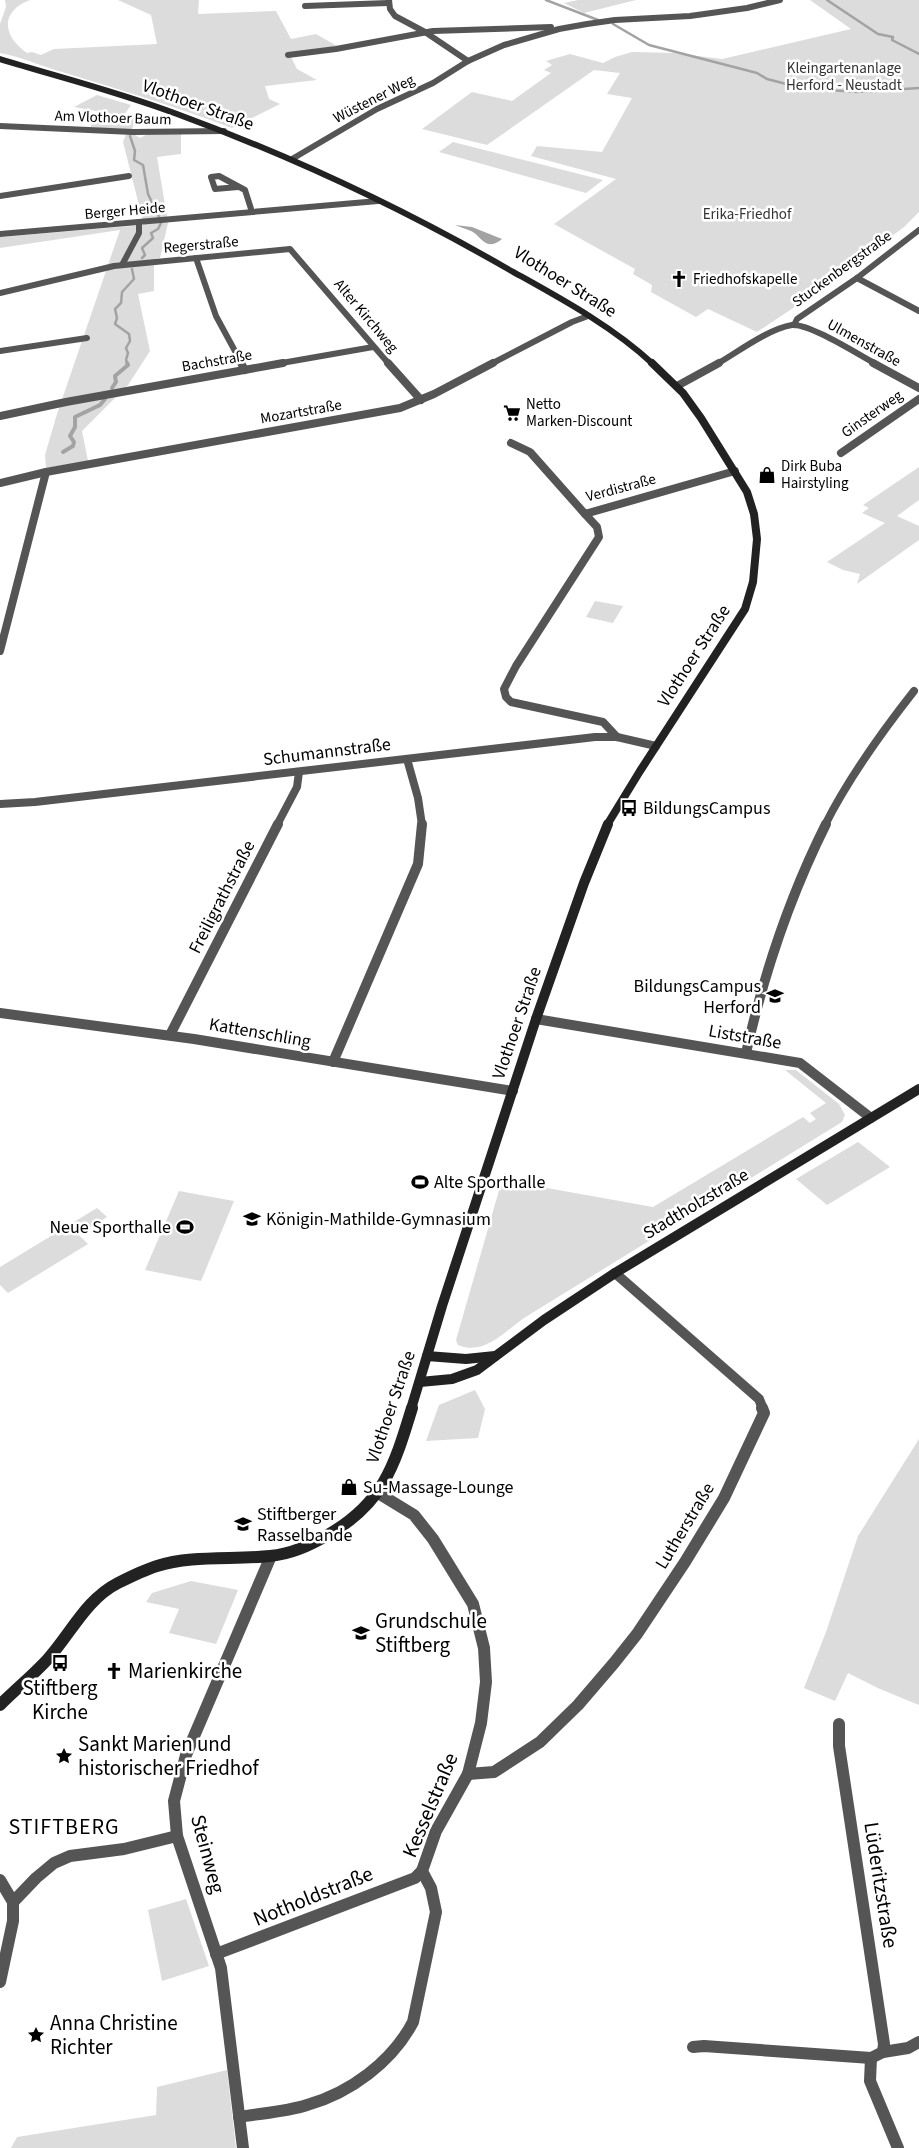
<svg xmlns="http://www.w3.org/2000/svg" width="919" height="2148" font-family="'Source Sans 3',sans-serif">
	<rect width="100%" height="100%" fill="#fff"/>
	<g fill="#dcdcdc">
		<path d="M5,0H30C0,11 2,36 27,53L32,52L41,55L54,49L157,44L151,15L118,0H199L198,14L276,11L291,39L316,34L337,46L289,53L297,69L317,80L265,86L269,99L280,104L232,128C176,107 119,89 62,72C41,66 22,57 0,53V24L6,7Z"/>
		<polygon points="578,0 636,0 584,13 564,3"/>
		<polygon points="810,0 919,0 919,212 904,227 823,288 757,332 708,309 696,317 651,292 652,285 633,274 635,269 554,224 616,179 531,156 537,146 602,152 632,98 607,94 620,73 594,70 487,145 422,129 472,92 512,101 551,73 544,70 552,65 546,61 570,54 603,63 615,57 632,52 674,53 722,59 851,29"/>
		<polygon points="97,95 131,105 124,115 137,117 131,131 91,127 91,123 102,112 74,107"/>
		<polygon points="126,134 134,134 140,138 148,134 181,134 181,154 157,157 168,223 160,258 154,259 154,291 138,294 150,351 128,385 82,431 88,461 46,468 45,455 57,414 120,230 0,248 0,237 144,225 123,142"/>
		<polygon points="453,142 603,180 586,193 439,152"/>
		<polygon points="919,467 919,500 897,516 919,526 919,540 857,584 860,574 843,570 827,562 885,523 862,513 869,508 863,505"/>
		<polygon points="595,601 623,606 613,623 586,617"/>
		<path d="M785,1070H796L839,1104L845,1115L842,1122L524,1318C504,1332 484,1356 458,1345L456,1340L502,1180L653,1207L803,1117L810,1123L816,1119L810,1113L826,1103Z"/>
		<polygon points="858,1142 890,1167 827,1205 796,1179"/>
		<polygon points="179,1191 234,1201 201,1281 145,1270"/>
		<polygon points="97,1208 107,1217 78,1234 88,1244 8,1293 0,1285 0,1267"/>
		<polygon points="475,1390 485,1409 478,1438 426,1441 439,1405"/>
		<polygon points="919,1439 919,1705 880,1689 848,1673 835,1701 804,1688 826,1632 858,1536"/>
		<polygon points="191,1581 238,1590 216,1644 169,1633 179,1609 146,1602 152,1593"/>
		<polygon points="186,1899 209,1966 162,1981 148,1910"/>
		<polygon points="227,2070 236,2148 11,2148 17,2137 156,2115 157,2087"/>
	</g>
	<path fill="#a3a3a3" d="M455,225L472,227L502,239C485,253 481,235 471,231C466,229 460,227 455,225Z"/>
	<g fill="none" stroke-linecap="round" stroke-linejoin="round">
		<g stroke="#a3a3a3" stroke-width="2.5">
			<polyline points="546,0 598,20"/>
			<polyline points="827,0 878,34 893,37 892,40 919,54"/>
			<polyline points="613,24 649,45 757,73 767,79 798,87"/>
			<polyline points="801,88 857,92 919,88"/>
			<polyline points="130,136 135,151 134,160 143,165 148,194 160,219"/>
			<polyline points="142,258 145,255 142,248 153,238 151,233 158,229 161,223"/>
			<polyline points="128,364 126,360 128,353 126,348 130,341 129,334 115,324 117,318 115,309 121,303 122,292 134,279 132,269"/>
		</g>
		<g stroke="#a3a3a3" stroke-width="4">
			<polyline points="112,388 116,382 115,376 128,365 127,363"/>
			<polyline points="63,452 73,446 74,442 70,436 75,427 75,417 100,405 105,399"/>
		</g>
		<g stroke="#555" stroke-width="6">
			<polyline points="389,0 390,9 395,16 425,32 468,61"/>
			<polyline points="305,6 388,3"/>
			<polyline points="288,55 336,49 433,31 551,27"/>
			<polyline points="0,126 133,132 224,131"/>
			<polyline points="292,159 377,109 433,83 468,61 504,45 559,29 587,24 615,20 690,16 747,8 780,0"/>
			<polyline points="238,187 215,189 211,177 219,176 245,190 252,212"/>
			<polyline points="0,196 129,176"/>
			<polyline points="0,234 378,201"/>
			<polyline points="196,258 216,316 242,364"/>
			<polyline points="122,265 139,233 139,223"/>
			<polyline points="857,278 919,311"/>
			<polyline points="0,293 114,266 290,249 389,364"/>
			<polyline points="794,325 797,319 857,278 919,230"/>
			<polyline points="0,351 87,338"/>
			<polyline points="276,364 373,347"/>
			<polyline points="491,364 572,322 588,316"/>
			<path d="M717,364C738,352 768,329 792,325C809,323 859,355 876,364"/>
		</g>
		<g stroke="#555" stroke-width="8">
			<polyline points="241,363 245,370"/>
			<polyline points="388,363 421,400"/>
			<polyline points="873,363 919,388"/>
			<polyline points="677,386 719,363"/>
			<polyline points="0,416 66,402 283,363"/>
			<polyline points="511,443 530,452 585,514 735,471"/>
			<polyline points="841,453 919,399"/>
			<polyline points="0,483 46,472 400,408 434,394 493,363"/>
			<polyline points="585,514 597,527 599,537 516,666 504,689 506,697 511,702 603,722 617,737"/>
			<polyline points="0,651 46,472"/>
			<polyline points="407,759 418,798 422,825"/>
			<polyline points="0,804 35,802 595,737 617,737 656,746"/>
			<polyline points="277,825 297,787 299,772"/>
			<path d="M825,825C849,777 881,733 914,691"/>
		</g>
		<g stroke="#555" stroke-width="10">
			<polyline points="0,1013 194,1039 513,1091"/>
			<polyline points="536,1019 800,1063 871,1118"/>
			<polyline points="170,1035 278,824"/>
			<path d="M746,1053C764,973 789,898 826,824"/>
			<polyline points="333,1062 418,864 422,824"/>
			<polyline points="615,1273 759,1399 763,1409"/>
		</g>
		<g stroke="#555" stroke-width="12">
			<polyline points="839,1724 839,1746 884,2044 883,2052 871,2058 870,2081 898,2148"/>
			<polyline points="468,1774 494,1772 540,1742 578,1705 614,1663 637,1634 685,1562 724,1498 764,1413 762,1408"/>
			<polyline points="0,1880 13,1902 13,1921 0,1982"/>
			<polyline points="13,1902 36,1878 54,1863 70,1856 124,1849 177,1836"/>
			<polyline points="216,1954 415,1878 422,1871"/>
			<polyline points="693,2047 704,2046 871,2058"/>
			<polyline points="883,2052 908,2048 919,2042"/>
			<path d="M239,2117C262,2113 285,2112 307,2105C350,2093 392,2062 413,2022L436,1912L431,1888L422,1871L436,1831L468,1774L481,1723L486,1682L484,1648L473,1604L433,1539L414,1515L378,1493"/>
			<polyline points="243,2148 221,1968 177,1836 174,1801 186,1755 271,1556"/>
		</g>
		<path stroke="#222" stroke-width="6" d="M0,59C59,77 119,92 177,114C291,156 402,208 508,269C558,297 611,325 653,364"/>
		<polyline stroke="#222" stroke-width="8" points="607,825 640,771 745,609 753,582 757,539 754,514 747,492 701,418 683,393 652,363"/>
		<g stroke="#222" stroke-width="10">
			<polyline points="427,1356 466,1359 495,1356"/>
			<polyline points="420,1382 452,1379 477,1370 544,1320 615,1273 919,1089"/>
			<polyline points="411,1409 442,1306 536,1019 584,883 608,824"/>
		</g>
		<path stroke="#222" stroke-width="12" d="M0,1705C15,1690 32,1676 47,1660C70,1635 86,1599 118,1583C130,1577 144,1570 157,1566C191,1555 234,1560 270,1556C291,1554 308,1546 326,1536C383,1504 394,1467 412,1408"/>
	</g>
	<defs>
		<g id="church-bare" transform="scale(1.35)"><path d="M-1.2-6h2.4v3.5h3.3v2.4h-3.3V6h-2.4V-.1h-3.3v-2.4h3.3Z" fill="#000" stroke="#fff" stroke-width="2.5" paint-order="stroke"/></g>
		<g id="supermarket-bare" transform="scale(1.35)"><path d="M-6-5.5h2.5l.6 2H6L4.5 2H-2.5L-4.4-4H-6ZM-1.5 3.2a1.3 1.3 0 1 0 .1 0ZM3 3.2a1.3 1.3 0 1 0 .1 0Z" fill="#000" stroke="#fff" stroke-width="2.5" paint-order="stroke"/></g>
		<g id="shop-bare" transform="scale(1.35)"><path d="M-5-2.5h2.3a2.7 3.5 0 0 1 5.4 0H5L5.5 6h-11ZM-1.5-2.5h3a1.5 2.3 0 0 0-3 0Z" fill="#000" stroke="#fff" stroke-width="2.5" paint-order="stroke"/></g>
		<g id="bus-bare" transform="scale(1.35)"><path d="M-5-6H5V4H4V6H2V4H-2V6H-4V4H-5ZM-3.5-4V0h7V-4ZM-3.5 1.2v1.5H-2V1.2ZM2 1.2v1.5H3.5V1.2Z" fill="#000" stroke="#fff" stroke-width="2.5" paint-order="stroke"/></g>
		<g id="school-bare" transform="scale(1.35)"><path d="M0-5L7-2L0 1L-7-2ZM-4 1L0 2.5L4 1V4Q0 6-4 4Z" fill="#000" stroke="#fff" stroke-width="2.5" paint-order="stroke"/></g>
		<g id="stadium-bare" transform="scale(1.35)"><path d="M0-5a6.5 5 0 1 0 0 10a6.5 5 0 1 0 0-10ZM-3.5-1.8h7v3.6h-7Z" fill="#000" stroke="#fff" stroke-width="2.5" paint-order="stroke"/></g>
		<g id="sight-bare" transform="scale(1.35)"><path d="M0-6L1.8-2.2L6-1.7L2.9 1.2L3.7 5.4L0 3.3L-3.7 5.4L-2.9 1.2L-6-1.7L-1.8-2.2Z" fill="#000" stroke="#fff" stroke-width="2.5" paint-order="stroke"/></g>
	</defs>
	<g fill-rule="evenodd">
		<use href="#church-bare" x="679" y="279"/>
		<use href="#supermarket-bare" x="512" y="413"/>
		<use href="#shop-bare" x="767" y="475"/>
		<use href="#bus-bare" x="629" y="808"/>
		<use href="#school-bare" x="775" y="996"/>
		<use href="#stadium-bare" x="420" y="1182"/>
		<use href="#school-bare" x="252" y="1219"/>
		<use href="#stadium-bare" x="185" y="1227"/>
		<use href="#shop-bare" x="349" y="1487"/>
		<use href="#school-bare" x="243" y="1524"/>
		<use href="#school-bare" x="361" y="1633"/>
		<use href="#bus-bare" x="60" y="1663"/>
		<use href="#church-bare" x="114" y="1671"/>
		<use href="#sight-bare" x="64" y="1756"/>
		<use href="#sight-bare" x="36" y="2035"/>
	</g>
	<g text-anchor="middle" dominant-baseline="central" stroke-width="5" stroke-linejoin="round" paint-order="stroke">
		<g font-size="15" fill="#333" stroke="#fff">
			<text x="844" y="68">Kleingartenanlage<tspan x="844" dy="17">Herford - Neustadt</tspan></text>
			<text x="747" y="214">Erika-Friedhof</text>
		</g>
		<g font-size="15" fill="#000" stroke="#fff">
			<text transform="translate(374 99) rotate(-27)">Wüstener Weg</text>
			<text transform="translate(113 118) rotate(2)">Am Vlothoer Baum</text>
			<text transform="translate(125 211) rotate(-5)">Berger Heide</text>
			<text transform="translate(201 245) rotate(-5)">Regerstraße</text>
			<text transform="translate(842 269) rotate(-36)">Stuckenbergstraße</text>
			<text transform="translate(366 316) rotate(50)">Alter Kirchweg</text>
			<text transform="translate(864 343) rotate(29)">Ulmenstraße</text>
			<text transform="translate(217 361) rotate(-10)">Bachstraße</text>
			<text transform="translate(301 412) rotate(-10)">Mozartstraße</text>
			<text transform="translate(872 414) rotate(-35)">Ginsterweg</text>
			<text transform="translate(621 488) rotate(-15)">Verdistraße</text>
		</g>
		<g font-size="15" fill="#000" stroke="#fff" text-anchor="start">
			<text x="693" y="279">Friedhofskapelle</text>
			<text x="526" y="404">Netto<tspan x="526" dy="17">Marken-Discount</tspan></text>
			<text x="781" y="466">Dirk Buba<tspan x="781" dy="17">Hairstyling</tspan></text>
		</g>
		<g font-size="18" fill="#000" stroke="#fff">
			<text transform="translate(198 105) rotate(20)">Vlothoer Straße</text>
			<text transform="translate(565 282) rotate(32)">Vlothoer Straße</text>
			<text transform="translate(694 656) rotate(-57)">Vlothoer Straße</text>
			<text transform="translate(327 752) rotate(-7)">Schumannstraße</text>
			<text transform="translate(222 897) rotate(-63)">Freiligrathstraße</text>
			<text transform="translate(517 1023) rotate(-71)">Vlothoer Straße</text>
			<text transform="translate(260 1033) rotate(10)">Kattenschling</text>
			<text transform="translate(745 1037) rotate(10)">Liststraße</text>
			<text transform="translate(696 1204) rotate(-31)">Stadtholzstraße</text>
			<text transform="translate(391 1407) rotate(-71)">Vlothoer Straße</text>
			<text transform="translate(685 1526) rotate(-59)">Lutherstraße</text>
		</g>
		<g font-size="18" fill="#000" stroke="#fff" text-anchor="start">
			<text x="643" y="808">BildungsCampus</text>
			<text x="761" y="986" text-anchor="end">BildungsCampus<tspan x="761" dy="21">Herford</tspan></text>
			<text x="434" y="1182">Alte Sporthalle</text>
			<text x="266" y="1219">Königin-Mathilde-Gymnasium</text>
			<text x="171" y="1227" text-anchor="end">Neue Sporthalle</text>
			<text x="363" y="1487">Su-Massage-Lounge</text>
			<text x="257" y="1514">Stiftberger<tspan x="257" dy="21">Rasselbande</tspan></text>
		</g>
		<g font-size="21" fill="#000" stroke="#fff" text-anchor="start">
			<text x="375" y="1621">Grundschule<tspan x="375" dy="24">Stiftberg</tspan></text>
			<text x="128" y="1671">Marienkirche</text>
			<text x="60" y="1688" text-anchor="middle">Stiftberg<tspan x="60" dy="24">Kirche</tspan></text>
			<text x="78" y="1744">Sankt Marien und<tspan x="78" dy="24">historischer Friedhof</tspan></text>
			<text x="50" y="2023">Anna Christine<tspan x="50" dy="24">Richter</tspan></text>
		</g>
		<g font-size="21" fill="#000" stroke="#fff">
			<text transform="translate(430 1805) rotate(-67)">Kesselstraße</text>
			<text transform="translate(208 1854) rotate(75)">Steinweg</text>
			<text transform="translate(881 1885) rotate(81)">Lüderitzstraße</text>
			<text transform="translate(313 1896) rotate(-22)">Notholdstraße</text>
		</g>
		<g font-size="22" letter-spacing="1" fill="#000" stroke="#fff">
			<text x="64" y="1827">STIFTBERG</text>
		</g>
	</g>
</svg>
